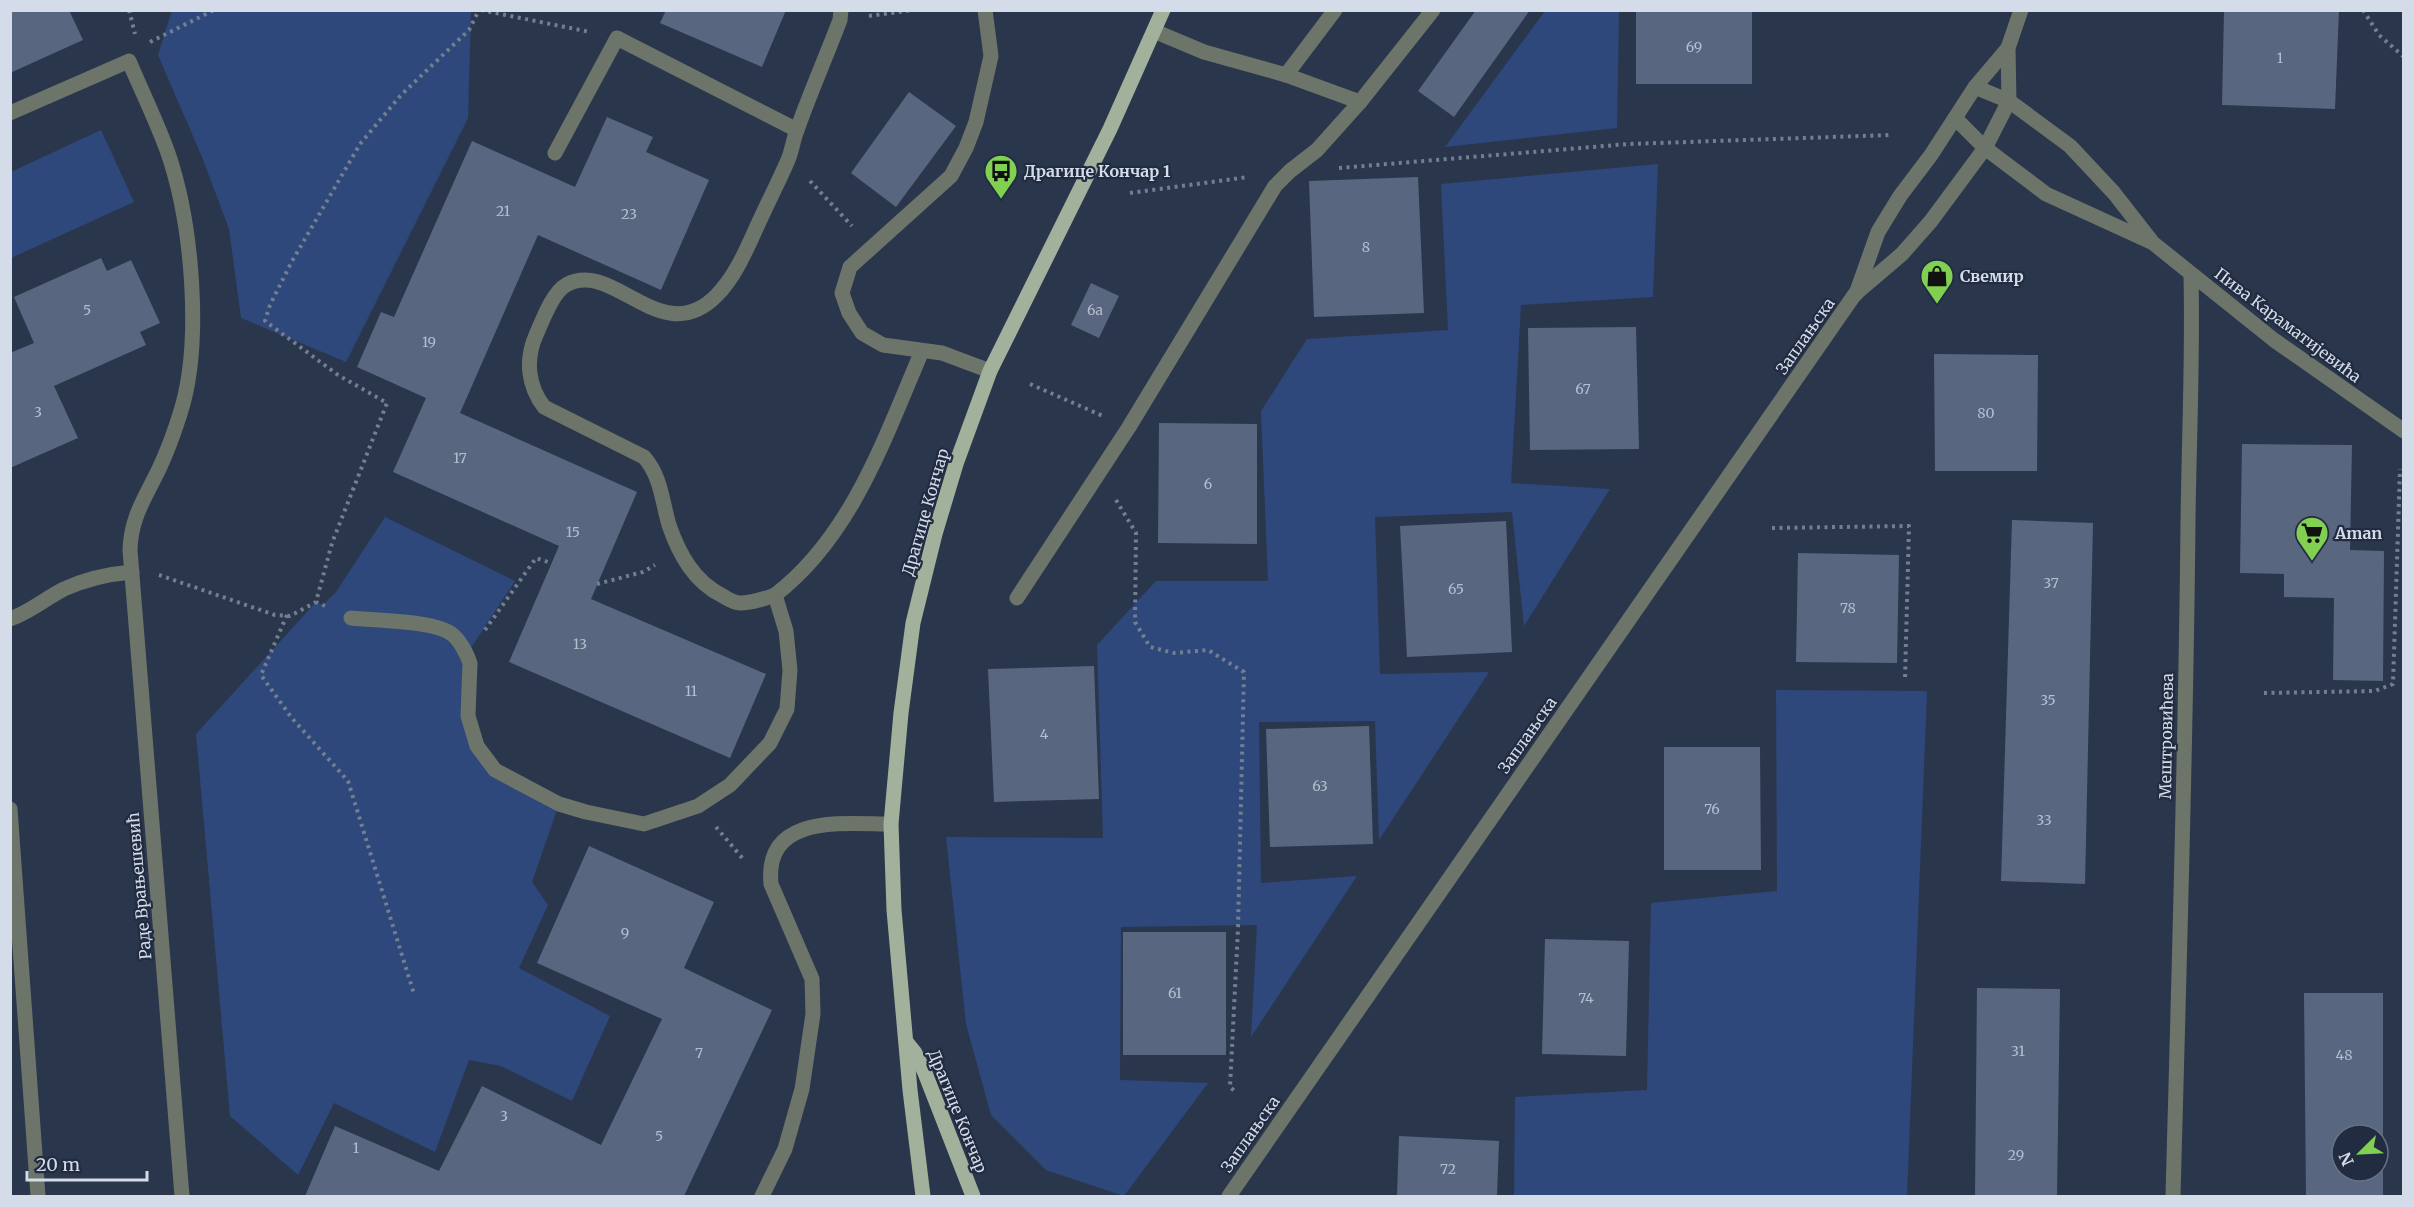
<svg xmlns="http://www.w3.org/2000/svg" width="2414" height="1207" font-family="Merriweather,serif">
	<rect width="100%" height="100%" fill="#2a364c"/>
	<g fill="#2e487b">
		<polygon points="172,10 471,11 468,118 346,362 241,318 229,229 202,157 158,55"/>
		<polygon points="1545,11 1619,11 1617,128 1445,147"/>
		<polygon points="101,130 134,202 11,258 11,172"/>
		<polygon points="1658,164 1653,297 1521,305 1511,483 1610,489 1524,626 1512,512 1375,517 1380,674 1489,672 1379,840 1375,721 1259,722 1261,883 1357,876 1251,1037 1257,925 1121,927 1120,1080 1208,1083 1124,1196 1046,1170 991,1115 966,1024 946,837 1103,838 1097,645 1156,581 1268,581 1261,411 1307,339 1448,330 1441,184"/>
		<polygon points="385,517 515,581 467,654 468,716 495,769 559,804 532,882 548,905 519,968 610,1016 572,1101 501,1066 469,1060 435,1152 334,1103 298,1175 230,1116 196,734 316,602 323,605 336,592"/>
		<polygon points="1776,690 1927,691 1907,1196 1514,1196 1515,1097 1647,1090 1651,903 1777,891"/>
	</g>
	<g fill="#59667f" fill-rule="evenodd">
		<polygon points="10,10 69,10 83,40 10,73"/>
		<polygon points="666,10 786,10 762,67 660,23"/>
		<polygon points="1476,10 1530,10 1454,117 1418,91"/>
		<rect x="1636" y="10" width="116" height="74"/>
		<polygon points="2224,10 2339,10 2335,109 2222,105"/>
		<polygon points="909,92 956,126 896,207 851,173"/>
		<polygon points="607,117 653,137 646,152 709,180 661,290 538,235 460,413 637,492 591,599 766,674 730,758 509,662 559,546 393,472 426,398 357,367 381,312 394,317 472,141 575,187"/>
		<polygon points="1418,177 1424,313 1314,317 1309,181"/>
		<polygon points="101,258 107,271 131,260 160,323 140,332 146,345 54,386 78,438 10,468 10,353 34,343 14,297"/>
		<polygon points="1091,283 1119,296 1099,338 1071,325"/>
		<polygon points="1636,327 1639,449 1530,450 1528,328"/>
		<polygon points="1934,354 2038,355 2037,471 1935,471"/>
		<polygon points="1159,423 1257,424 1257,544 1158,543"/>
		<polygon points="2242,444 2352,445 2350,550 2384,551 2383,681 2333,680 2334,598 2284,597 2284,574 2240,573"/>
		<polygon points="2012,520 2093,523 2085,884 2001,881"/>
		<polygon points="1506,521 1512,652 1407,657 1400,526"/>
		<polygon points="1798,553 1899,555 1897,663 1796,662"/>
		<polygon points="1094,666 1099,799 994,802 988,669"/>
		<polygon points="1369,726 1373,844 1270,847 1266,729"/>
		<polygon points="1664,747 1760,747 1761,870 1664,870"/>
		<polygon points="589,846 714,902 684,968 772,1010 684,1196 305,1196 335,1126 439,1171 482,1086 601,1145 662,1019 537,963"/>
		<rect x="1123" y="932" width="103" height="123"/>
		<polygon points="1545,939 1629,941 1626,1056 1542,1054"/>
		<polygon points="1977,988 2060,989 2057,1196 1975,1196"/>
		<path d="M2304,993H2383V1196H2306ZM2342,1135H2378V1171H2342Z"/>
		<polygon points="1399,1136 1499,1141 1497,1196 1397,1196"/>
	</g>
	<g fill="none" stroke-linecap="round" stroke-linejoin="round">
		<g stroke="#737e90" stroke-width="4" stroke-dasharray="3 4.5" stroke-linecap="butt">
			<polyline points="129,10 135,34"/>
			<polyline points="481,10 590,32"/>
			<polyline points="2363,10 2379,35 2404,57"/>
			<polyline points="869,16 913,10"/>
			<polyline points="150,42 214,10"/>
			<polyline points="1339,168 1629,144 1890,135"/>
			<polyline points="810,181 852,226"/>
			<polyline points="1130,193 1248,177"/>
			<polyline points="1030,384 1103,416"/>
			<polyline points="1116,500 1136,533 1135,622 1150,647 1174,653 1208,650 1244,672 1238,929 1230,1087 1237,1093"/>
			<polyline points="1772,528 1909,526 1905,679"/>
			<polyline points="159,575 275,615 290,616 316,602"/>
			<polyline points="597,584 643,572 655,565"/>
			<polyline points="325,606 316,602 332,543 387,403 338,375 265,321 270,305 291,263 360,144 401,95 469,30 479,10"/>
			<polyline points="287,615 261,675 291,717 348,781 414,994"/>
			<polyline points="485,630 536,558 551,563"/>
			<polyline points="2264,693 2375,691 2393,684 2400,469"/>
			<polyline points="716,827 744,860"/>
		</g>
		<g stroke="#6d7469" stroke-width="15">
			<polyline points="985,10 991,56 976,122 966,148 951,176 850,267 842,293 849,313 862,333 883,345 942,353 990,371"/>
			<polyline points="1286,75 1335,10"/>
			<polyline points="1975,87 2009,101 2070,146 2114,193 2153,243 2274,340 2404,431"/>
			<polyline points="1360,102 1433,10"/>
			<path d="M10,113L129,61C142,92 157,122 168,153C192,223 203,343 180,414C174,433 167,452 159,469C145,498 131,517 130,550L182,1196"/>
			<polyline points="1955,118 1985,148 2046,194 2151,242"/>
			<polyline points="555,153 617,38 797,130"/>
			<polyline points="1856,294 1878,232 1900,196 1931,155 1975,87 2008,48"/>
			<path d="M775,595C764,599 752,603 740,603C734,603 728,599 723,596C694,582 679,554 669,525C662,501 661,476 644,457L544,407C528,386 525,360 536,335C542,322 552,293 566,285C613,258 661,351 716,296C736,276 747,248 759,222C768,202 779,181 788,160C792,151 793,140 797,130C810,93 826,57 840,20L841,10"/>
			<polyline points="1017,598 1129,427 1275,186 1290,171 1317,150 1360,102 1286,75 1204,52 1154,31"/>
			<path d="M351,618C375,621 436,620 453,635C460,641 467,654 470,663L468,716L477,746L495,770L559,804L586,812L644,824L698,806L730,785L770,743L787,709L790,670L786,631L775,595C852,536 885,437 922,351"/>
			<path d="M10,619C30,612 46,598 64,589C86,579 108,574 132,572"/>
			<polyline points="10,809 38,1196"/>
			<path d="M762,1196L785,1149L802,1089L813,1014L812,979L771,884C764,813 844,824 891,824"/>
			<polyline points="1229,1196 1855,294 1902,254 1931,221 1985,148 2009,101 2008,48 2021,10"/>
			<path d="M2173,1196C2179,971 2186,746 2188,521C2189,439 2193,357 2191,276"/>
		</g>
		<g stroke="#a2b19b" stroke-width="15">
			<polyline points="907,1043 915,1053 925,1073 973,1196"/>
			<polyline points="923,1196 910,1090 894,910 891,824 901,713 913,623 935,534 956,464 990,371 1110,129 1163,10"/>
		</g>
	</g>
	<defs>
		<g id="bus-pin" transform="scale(1.725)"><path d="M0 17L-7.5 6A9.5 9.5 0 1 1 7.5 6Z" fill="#81d051" stroke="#212c41"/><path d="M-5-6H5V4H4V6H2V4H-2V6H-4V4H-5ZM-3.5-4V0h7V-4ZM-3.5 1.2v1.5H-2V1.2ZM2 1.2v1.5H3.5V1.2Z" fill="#111"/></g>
		<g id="shop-pin" transform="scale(1.725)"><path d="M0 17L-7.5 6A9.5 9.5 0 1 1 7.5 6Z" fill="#81d051" stroke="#212c41"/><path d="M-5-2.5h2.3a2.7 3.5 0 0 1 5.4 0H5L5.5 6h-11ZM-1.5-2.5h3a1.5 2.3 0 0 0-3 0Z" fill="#111"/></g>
		<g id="supermarket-pin" transform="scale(1.725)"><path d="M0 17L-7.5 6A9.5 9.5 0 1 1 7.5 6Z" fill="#81d051" stroke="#212c41"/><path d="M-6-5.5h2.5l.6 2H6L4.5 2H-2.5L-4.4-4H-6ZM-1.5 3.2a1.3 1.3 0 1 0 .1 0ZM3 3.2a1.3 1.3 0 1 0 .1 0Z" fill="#111"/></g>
	</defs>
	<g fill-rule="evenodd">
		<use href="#bus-pin" x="1001" y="171"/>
		<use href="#shop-pin" x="1937" y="276"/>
		<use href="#supermarket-pin" x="2312" y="533"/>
	</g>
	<g text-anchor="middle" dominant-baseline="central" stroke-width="4.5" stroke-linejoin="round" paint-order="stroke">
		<g font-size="14" fill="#b5becf">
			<text x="1694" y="47">69</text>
			<text x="2280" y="58">1</text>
			<text x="503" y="211">21</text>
			<text x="629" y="214">23</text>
			<text x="1366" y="247">8</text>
			<text x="87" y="310">5</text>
			<text x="1095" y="310">6a</text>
			<text x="429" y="342">19</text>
			<text x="1583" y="389">67</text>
			<text x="38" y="412">3</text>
			<text x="1986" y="413">80</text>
			<text x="460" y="458">17</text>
			<text x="1208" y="484">6</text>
			<text x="573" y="532">15</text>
			<text x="2051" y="583">37</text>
			<text x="1456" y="589">65</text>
			<text x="1848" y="608">78</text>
			<text x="580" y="644">13</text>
			<text x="691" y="691">11</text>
			<text x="2048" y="700">35</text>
			<text x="1044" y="734">4</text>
			<text x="1320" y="786">63</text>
			<text x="1712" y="809">76</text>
			<text x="2044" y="820">33</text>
			<text x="625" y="933">9</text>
			<text x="1175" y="993">61</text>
			<text x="1586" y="998">74</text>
			<text x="2018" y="1051">31</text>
			<text x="699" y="1053">7</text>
			<text x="2344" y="1055">48</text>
			<text x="504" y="1116">3</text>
			<text x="659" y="1136">5</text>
			<text x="356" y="1148">1</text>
			<text x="2016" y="1155">29</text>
			<text x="1448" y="1169">72</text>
		</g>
		<g font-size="16" font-weight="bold" fill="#d4dcea" stroke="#212c41" text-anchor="start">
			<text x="1024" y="171">Драгице Кончар 1</text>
			<text x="1960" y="276">Свемир</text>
			<text x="2335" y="533">Aman</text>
		</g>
		<g font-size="16" fill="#d4dcea" stroke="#212c41">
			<text transform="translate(2288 325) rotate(37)">Пива Караматијевића</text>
			<text transform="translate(1805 336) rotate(-55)">Заплањска</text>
			<text transform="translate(925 512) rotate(-74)">Драгице Кончар</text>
			<text transform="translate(1527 735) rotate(-55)">Заплањска</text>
			<text transform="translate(2166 736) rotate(-89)">Мештровићева</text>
			<text transform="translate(139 886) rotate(-95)">Раде Врањешевић</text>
			<text transform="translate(958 1111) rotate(68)">Драгице Кончар</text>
			<text transform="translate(1250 1134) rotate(-55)">Заплањска</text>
		</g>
	</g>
	<rect width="2414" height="1207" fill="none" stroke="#d4dcea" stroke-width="24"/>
	<g transform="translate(2360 1153) rotate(246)"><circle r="28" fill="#212c41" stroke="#697285" stroke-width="1.5"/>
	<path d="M0-4.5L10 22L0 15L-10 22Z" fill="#81d051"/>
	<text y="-9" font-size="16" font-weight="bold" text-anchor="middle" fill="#d4dcea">N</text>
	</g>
	<path d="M27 1171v9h120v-9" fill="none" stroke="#d4dcea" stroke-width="3"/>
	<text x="36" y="1171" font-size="18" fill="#d4dcea" stroke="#212c41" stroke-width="4.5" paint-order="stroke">20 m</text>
</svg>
